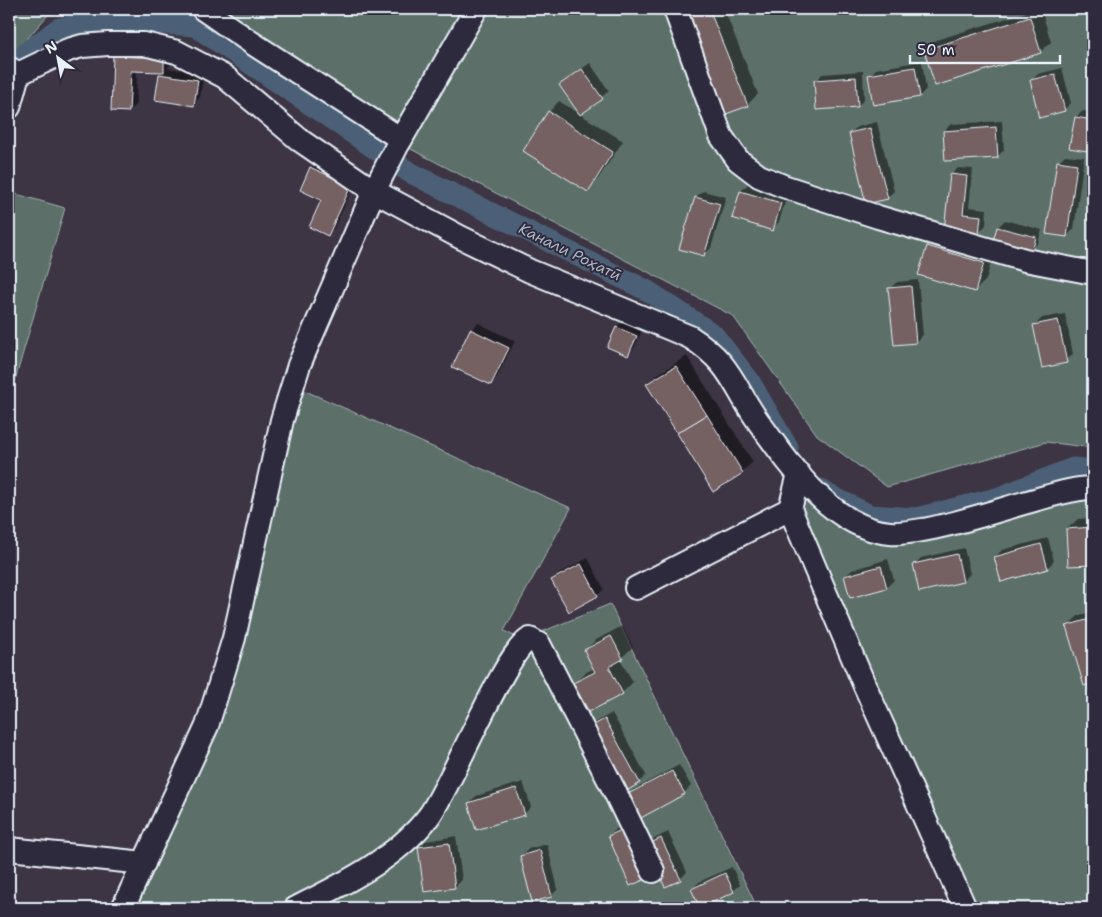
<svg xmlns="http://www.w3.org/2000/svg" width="1102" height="917" font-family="'Shantell Sans',sans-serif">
	<rect width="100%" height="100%" fill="#3d3544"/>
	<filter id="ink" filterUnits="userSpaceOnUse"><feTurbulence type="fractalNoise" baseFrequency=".02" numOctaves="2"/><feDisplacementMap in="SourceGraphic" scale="10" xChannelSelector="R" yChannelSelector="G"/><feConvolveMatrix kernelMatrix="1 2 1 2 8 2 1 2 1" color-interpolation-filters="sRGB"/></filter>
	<g filter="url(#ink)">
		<g fill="#5b7069" stroke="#a2b0b0">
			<polygon points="9,9 67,9 48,15 9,59"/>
			<polygon points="175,9 1093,9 1093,448 1046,442 887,487 817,435 733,316 403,145 199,18"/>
			<polygon points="9,192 65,208 9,401"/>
			<polygon points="292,385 571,508 504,631 522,640 610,604 754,901 735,908 121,908 202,744"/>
			<polygon points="793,465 859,533 1093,491 1093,908 963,908 786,507"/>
		</g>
		<g fill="#0007">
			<polygon points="696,9 724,9 758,94 747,105 688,16"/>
			<polygon points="1037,9 1041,9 1051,42 1040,52 925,50 936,40"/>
			<polygon points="121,50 171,51 171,64 167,68 204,73 200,97 194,104 160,75 164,71 137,70 136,104 129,111 114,57"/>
			<polygon points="922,61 926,89 920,96 869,76 876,69"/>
			<polygon points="590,63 609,91 580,114 560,85"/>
			<polygon points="1062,68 1071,103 1064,110 1031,81 1038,74"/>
			<polygon points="863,71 864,99 858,106 816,81 822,74"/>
			<polygon points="559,101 623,141 598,179 588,190 549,112"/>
			<polygon points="1083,111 1093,112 1093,151 1071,147 1076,117"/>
			<polygon points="1002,121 1004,150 997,157 944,131 951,124"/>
			<polygon points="877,122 894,191 887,198 850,134 857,127"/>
			<polygon points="1065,155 1084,157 1074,229 1067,236 1058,162"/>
			<polygon points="318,161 357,179 334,228 327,235 323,200 311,168"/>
			<polygon points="958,168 973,169 969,207 987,209 986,225 979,232 946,230 951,175"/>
			<polygon points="748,184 787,196 779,222 772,229 733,217 741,191"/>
			<polygon points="703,191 726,197 711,248 704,255 696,197"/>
			<polygon points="1005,220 1042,230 1038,243 1031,250 998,227"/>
			<polygon points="938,237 994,252 986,280 975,291 928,247"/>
			<polygon points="918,280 923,335 916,342 895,343 890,288 897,282"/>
			<polygon points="1065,314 1073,354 1066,361 1035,325 1042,318"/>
			<polygon points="624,320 643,329 634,348 627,355 608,347 617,327"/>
			<polygon points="478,323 515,341 497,377 491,384 471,330"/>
			<polygon points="687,356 753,462 742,472 714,490 648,384 658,374"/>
			<polygon points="1093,518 1093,564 1069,565 1067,529 1078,519"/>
			<polygon points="1048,538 1054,561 1047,568 995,557 1002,550"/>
			<polygon points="964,548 970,574 963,581 914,565 921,558"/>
			<polygon points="588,558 604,589 598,595 553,580 560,573"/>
			<polygon points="888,559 894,580 887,587 851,597 845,576 852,570"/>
			<polygon points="1093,611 1093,682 1084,685 1067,627 1078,616"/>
			<polygon points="622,626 633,647 620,659 633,682 622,693 589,711 575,683 585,673 594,668 585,650 596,640"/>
			<polygon points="612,713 646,775 640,782 589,728 596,722"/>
			<polygon points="679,765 691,786 684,793 626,797 633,790"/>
			<polygon points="523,782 531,807 524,814 469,803 476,796"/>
			<polygon points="633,822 654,870 609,836 616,829"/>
			<polygon points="668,832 687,872 680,879 647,846 654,839"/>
			<polygon points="456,836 462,880 455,887 425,891 419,847 426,841"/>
			<polygon points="547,844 558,889 551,896 522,856 528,849"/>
			<polygon points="732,867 740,885 733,891 692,889 699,882"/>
		</g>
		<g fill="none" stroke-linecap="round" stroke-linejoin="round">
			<g stroke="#4c6076" stroke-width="21">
				<polyline points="9,72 28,51 59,28 108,20 195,26 409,172 648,291 713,334 749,380 788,448"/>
				<polyline points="821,489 825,493 870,515 916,518 997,498 1073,468 1093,470"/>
			</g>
		</g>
		<g fill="#756162" stroke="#e8f1f8">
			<polygon points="705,9 709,9 748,106 726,114 687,16"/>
			<polygon points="1030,17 1041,53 935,86 924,50"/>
			<polygon points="113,56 164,58 164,72 131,71 129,112 111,111"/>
			<polygon points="915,67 920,97 873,105 868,75"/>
			<polygon points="582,69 603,99 580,115 559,85"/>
			<polygon points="159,74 198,80 194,106 155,100"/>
			<polygon points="1055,74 1065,111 1039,118 1030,80"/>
			<polygon points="856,77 858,107 816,110 814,80"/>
			<polygon points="548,111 613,152 588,192 523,151"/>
			<polygon points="1075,117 1093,120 1093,152 1069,148"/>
			<polygon points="996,127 998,158 945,161 943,131"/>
			<polygon points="870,128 888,199 866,204 849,133"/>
			<polygon points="1057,161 1077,164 1067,237 1046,234"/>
			<polygon points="310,167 351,186 328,236 309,227 321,200 300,190"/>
			<polygon points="950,174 967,176 963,214 981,216 979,234 944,231"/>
			<polygon points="740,191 781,203 773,231 732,218"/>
			<polygon points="695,197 720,204 704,256 679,249"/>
			<polygon points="997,227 1036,237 1032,252 993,241"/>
			<polygon points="927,246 984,263 975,292 918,275"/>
			<polygon points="911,286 916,343 894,345 888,288"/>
			<polygon points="1058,320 1067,363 1042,368 1033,325"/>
			<polygon points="616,327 637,336 628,356 607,347"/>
			<polygon points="470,329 509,348 491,385 452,367"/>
			<polygon points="676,366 707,415 677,433 646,384"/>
			<polygon points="707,415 743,473 713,492 677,433"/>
			<polygon points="1093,527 1093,565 1068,566 1066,529"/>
			<polygon points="1041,544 1048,569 1001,582 994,557"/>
			<polygon points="957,554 963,582 919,592 913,564"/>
			<polygon points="581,564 598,596 569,612 551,580"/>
			<polygon points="881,566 887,588 850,598 844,576"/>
			<polygon points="1093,618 1093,683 1084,686 1066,626"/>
			<polygon points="611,636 623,659 609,667 623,694 589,712 573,683 595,672 584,650"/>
			<polygon points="605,719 640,783 623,793 588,728"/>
			<polygon points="672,771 685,794 637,820 624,796"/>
			<polygon points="516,788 525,815 476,830 468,803"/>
			<polygon points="626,828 648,878 630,886 608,836"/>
			<polygon points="661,838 681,880 665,887 645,846"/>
			<polygon points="449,843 455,888 424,892 418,847"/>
			<polygon points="540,850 552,897 532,902 520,856"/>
			<polygon points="725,873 734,892 700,908 691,889"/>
		</g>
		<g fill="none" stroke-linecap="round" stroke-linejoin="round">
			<g stroke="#e8f1f8" stroke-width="26">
				<g id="minor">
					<polyline points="203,9 252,43 401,139"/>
					<polyline points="675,9 721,136 738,160 759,176 783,186 878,217 1025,260 1093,273"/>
					<path d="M9,68L18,74L68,50L82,46L108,44H144L177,52L225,77L301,141L374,191L460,237L530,271L690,337C732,364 732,384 758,421C789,464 833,529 890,533C902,534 916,531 928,529C965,522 1001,509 1038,499C1056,494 1075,488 1093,488"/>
					<polyline points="9,107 18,74"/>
					<polyline points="799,474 790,509 864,684 965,908"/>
					<polyline points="636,588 790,509"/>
					<polyline points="9,849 144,863"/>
					<polyline points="123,908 207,726 234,638 282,420 299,365 374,191 397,146 476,9"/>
					<path d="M296,908C342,885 397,858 429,816C452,785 506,649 530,639L539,644L614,790L653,871"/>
				</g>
			</g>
			<use href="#minor" stroke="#2f2a3d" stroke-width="22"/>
		</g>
	</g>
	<g text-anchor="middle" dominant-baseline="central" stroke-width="4" stroke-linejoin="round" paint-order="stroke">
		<g font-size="15" font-style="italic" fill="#aab7c4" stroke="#2f2a3d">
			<text transform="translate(570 252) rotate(26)">Канали Роҳатӣ</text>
		</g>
	</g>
	<rect width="1102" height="917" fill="none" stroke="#2f2a3d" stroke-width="30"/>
	<rect x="15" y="15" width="1072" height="887" fill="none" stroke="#e8f1f8" stroke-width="2" filter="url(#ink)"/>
	<g transform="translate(58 58) rotate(328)" stroke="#2f2a3d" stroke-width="4" paint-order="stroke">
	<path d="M0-4L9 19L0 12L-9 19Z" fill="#e8f1f8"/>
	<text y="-8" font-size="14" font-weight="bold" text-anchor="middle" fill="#e8f1f8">N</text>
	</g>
	<path d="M910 55v8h150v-8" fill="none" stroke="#e8f1f8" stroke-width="2.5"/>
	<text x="917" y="55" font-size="15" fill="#e8f1f8" stroke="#2f2a3d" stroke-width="4" paint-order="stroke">50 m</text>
</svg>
